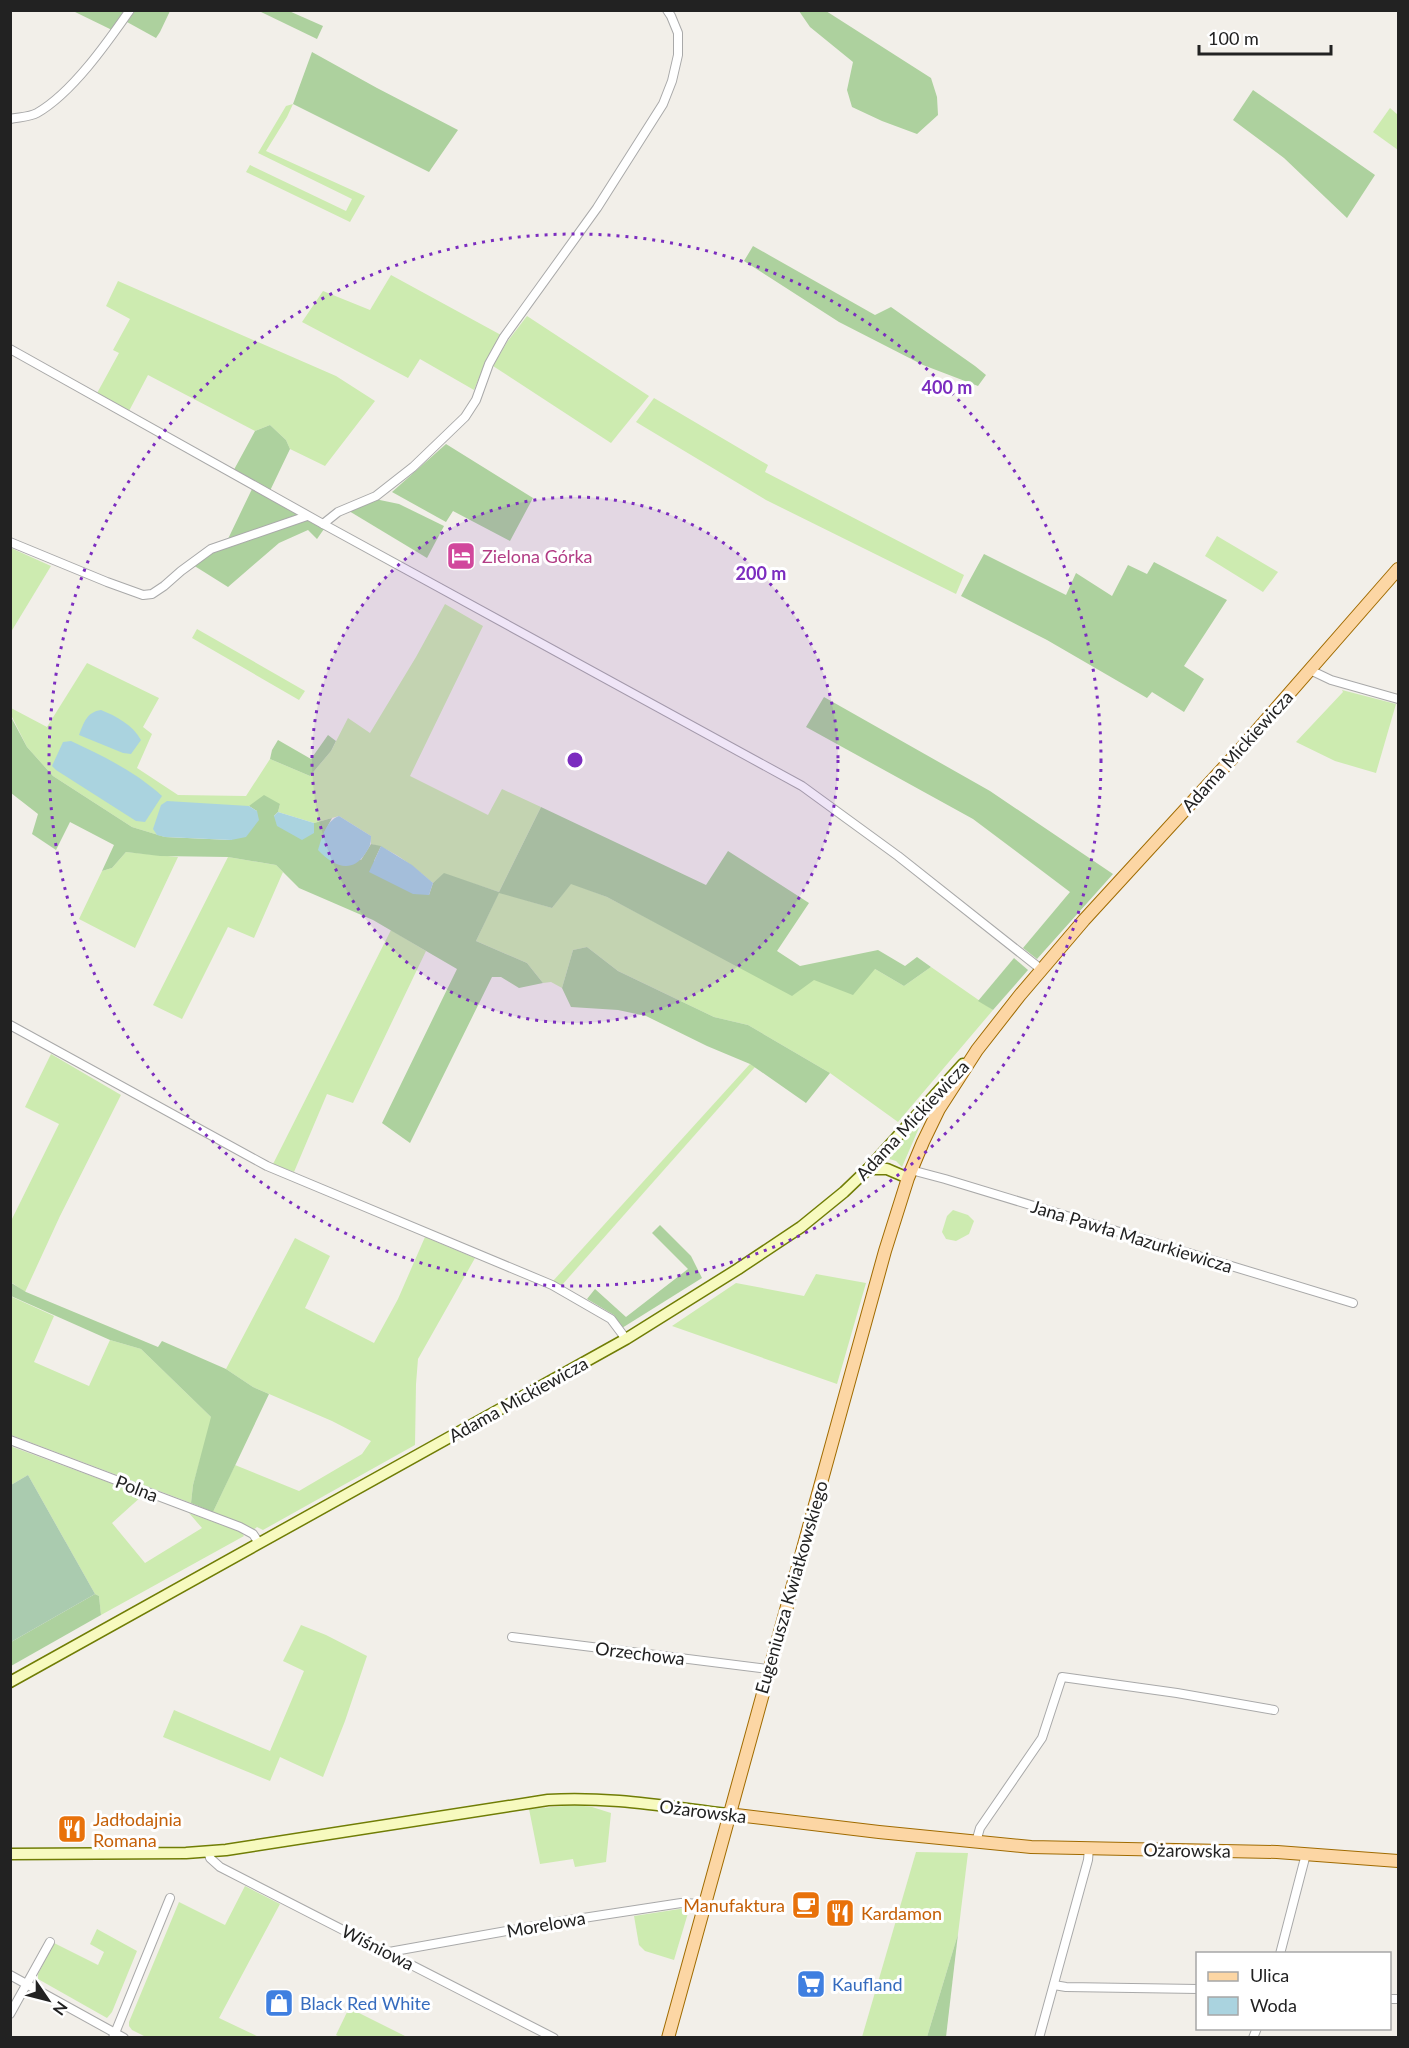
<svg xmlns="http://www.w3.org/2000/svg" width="1409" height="2048" font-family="Lato,sans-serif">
	<rect width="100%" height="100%" fill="#f2efe9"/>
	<g fill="#cdebb0">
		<polygon points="293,104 287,117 266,151 365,196 350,222 246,172 250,165 346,211 352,199 258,153 286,106"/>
		<polygon points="1390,108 1398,115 1398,150 1373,132"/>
		<polygon points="391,275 501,335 484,366 474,390 420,359 408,378 302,322 323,291 370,310"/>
		<polygon points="118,281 336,376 375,401 325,466 290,449 286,440 270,425 255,431 148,375 129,411 96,395 119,353 113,350 130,319 106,306"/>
		<polygon points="527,316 649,396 611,443 493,366 507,342"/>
		<polygon points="654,398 768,465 765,472 964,575 956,594 766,500 636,422"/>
		<polygon points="1217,536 1278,572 1263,592 1205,556"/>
		<polygon points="11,548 51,566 11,632"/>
		<path d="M445,604L483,626L410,776L488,815L502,789L541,807L499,892L552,908L571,883L607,897L674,932L814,980L875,969L904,986L931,967L993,1010L898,1122L830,1073L748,1025L714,1017L618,971L587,947L573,950L562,988L551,982L543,983L527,963L476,941L499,892L444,874L433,883C415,868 395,850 371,844V836L339,816L314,823L278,812L280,804L249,806L165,837L132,827L53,776L27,747L11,715V708L47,727L87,663L159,698L143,727L152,734L137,768L178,795L246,796L270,759L310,776L331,751L348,718L370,733L416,657Z"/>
		<polygon points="197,629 305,691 299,700 192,638"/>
		<polygon points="1342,690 1396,704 1376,773 1335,761 1296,742 1343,692"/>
		<polygon points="126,852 178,857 135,948 79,919 102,871 112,868"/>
		<polygon points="228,857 276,865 283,872 254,938 228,927 182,1019 153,1005"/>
		<polygon points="391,930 426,951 353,1103 327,1094 294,1172 273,1164"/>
		<polygon points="51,1054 121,1095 60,1216 25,1292 11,1282 10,1223 59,1124 25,1107"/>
		<polygon points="750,1064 755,1067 562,1285 553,1281"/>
		<polygon points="925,1114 902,1167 896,1161 886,1158"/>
		<polygon points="953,1210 968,1215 974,1221 969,1234 956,1241 946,1239 942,1232 947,1216"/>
		<polygon points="425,1237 475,1258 418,1359 416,1384 415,1445 263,1530 257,1527 252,1531 213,1512 235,1465 299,1491 362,1454 371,1441 332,1421 253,1387 226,1369 295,1238 330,1256 305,1308 374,1343 398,1299"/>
		<polygon points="816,1274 866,1283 837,1384 672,1326 736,1283 804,1296"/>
		<polygon points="10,1296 54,1316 34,1362 89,1386 110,1340 141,1349 212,1418 193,1485 191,1503 11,1435"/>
		<polygon points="10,1446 143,1495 112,1523 145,1563 202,1528 189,1513 241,1532 244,1536 101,1615 99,1596 95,1594 28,1475 11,1485"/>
		<polygon points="301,1625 326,1635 367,1656 345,1721 323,1777 280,1757 270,1781 163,1737 174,1710 270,1751 304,1671 283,1661"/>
		<polygon points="576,1805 592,1807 611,1813 606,1862 575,1867 573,1859 540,1864 529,1809"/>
		<polygon points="916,1852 968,1853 958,1934 927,2037 862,2037"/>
		<polygon points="245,1886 280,1904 219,2018 259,2037 146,2037 132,2030 129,2026 129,2022 179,1902 225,1925"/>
		<polygon points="686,1908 688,1913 674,1960 645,1951 639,1945 634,1916"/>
		<polygon points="97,1929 137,1951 112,2012 107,2018 38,1979 38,1974 54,1943 98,1965 104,1952 90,1944"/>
		<polygon points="349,2008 407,2037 340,2037 336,2035"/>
	</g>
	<g fill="#add19e">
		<polygon points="73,11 126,11 112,30"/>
		<polygon points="135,11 135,10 170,11 160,32 156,38 127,22"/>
		<polygon points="259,11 289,11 323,26 317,39"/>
		<polygon points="799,11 826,11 931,78 937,97 938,115 917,134 882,121 852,107 847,90 853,62 810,27"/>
		<polygon points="312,52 377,88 458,130 429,172 293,104"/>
		<polygon points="1253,90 1375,175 1347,218 1284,158 1233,120"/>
		<polygon points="753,246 875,315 891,307 975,366 986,375 978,386 923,365 839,322 744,261"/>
		<polygon points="270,425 286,440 290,449 267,497 299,515 227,541 252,489 230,477 255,431"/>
		<polygon points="446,444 533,498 510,541 453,511 446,522 392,492"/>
		<polygon points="375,499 399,504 444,526 427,558 349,511"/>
		<polygon points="307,519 324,529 317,539 308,530 279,543 228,587 193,565 212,552"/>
		<polygon points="984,554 1066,595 1076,573 1112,596 1128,565 1147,574 1154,562 1227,600 1184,666 1204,679 1184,712 1152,692 1147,698 1047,640 961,596"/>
		<polygon points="824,697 990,791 1113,874 1037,959 1023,948 1070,892 973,819 806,727"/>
		<polygon points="10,715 27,747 53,776 132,827 165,837 231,840 257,811 249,806 264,795 280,804 278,812 274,816 314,833 314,823 332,818 324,833 361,860 371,844 381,846 374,861 429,895 433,883 444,873 499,892 541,807 706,885 728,851 809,903 777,951 800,966 878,950 905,966 917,957 931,967 904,986 875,969 853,995 814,980 792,996 607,897 571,884 552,908 499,893 476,941 527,963 543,983 519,988 501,977 492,977 410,1143 382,1123 457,969 373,920 299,888 276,865 228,857 160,856 126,852 112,868 102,871 114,845 70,822 56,850 32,834 38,814 11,793"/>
		<polygon points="328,735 336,741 331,751 310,776 270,759 272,750 278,740 311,759"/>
		<polygon points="587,947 618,971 714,1017 748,1025 830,1073 806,1103 750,1064 707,1046 646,1016 618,1010 571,1007 562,988 573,950"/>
		<polygon points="1014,958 1028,970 993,1010 978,1001"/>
		<polygon points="660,1225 691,1256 702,1278 622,1328 614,1315 587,1299 595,1289 626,1317 688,1269 652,1233"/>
		<polygon points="10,1282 26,1292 158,1347 162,1341 226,1369 253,1387 269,1394 213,1512 191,1503 193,1485 211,1417 141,1349 110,1340 11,1296"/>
		<polygon points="95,1594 99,1596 101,1615 11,1666 11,1642"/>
		<polygon points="958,1934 946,2037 927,2037"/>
	</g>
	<polygon fill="#aacbaf" points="28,1475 95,1594 11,1642 11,1485"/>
	<g fill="#aad3df">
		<path d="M101,710C116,716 133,725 141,740L131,754L123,753L79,735C84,722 87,712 101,710Z"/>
		<path d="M71,741C103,756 136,772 162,796L145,822L136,821L56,770L52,766L63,742Z"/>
		<polygon points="167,801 249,806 257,811 259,820 246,837 231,840 165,837 157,835 153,829 161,805"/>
		<polygon points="278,812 314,823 314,833 302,840 277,826 274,816"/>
		<path d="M339,816L371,836C371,844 370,847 365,854C351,875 332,865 318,850C322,837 326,821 339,816Z"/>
		<polygon points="381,846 412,865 433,883 429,895 413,894 369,872"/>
	</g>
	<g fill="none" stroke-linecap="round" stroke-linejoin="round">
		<g stroke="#a9a9a9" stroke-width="10">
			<g id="street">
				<path d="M10,119C19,117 30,117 37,113C72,93 107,43 130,10"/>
				<polyline points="10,349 323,524 802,786 898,856 1042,970"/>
				<polyline points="323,524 338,512 376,496 413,467 465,417 476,400 489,364 504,337 597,208 663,104 672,81 678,55 678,33 671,16 667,10"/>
				<polyline points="10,542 107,582 143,595 152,594 164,586 181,571 211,549 307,516"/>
				<polyline points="1310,670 1331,680 1398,699"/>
				<polyline points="10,1025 267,1166 552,1285 611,1319 626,1339"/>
				<polyline points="911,1170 945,1179 1353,1303"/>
				<polyline points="10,1440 240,1527 253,1534 259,1543"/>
				<polyline points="512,1637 768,1669"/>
				<polyline points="976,1842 980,1828 1042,1738 1062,1677 1177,1693 1274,1710"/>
				<polyline points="208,1851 210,1858 220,1867 554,2038"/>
				<polyline points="389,1952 557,1922 681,1903 704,1904"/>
				<polyline points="1280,1954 1306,1854"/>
				<polyline points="10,1975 124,2038"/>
				<polyline points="1054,1985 1066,1987 1198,1989"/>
				<polyline points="1390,1999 1398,1999"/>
				<polyline points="10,2014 50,1942"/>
				<polyline points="113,2038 170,1898"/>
				<polyline points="1039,2038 1088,1860 1089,1848"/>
				<polyline points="1253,2038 1257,2028"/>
			</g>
		</g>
		<g stroke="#707d05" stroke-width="13">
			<g id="secondary">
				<polyline points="868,1169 887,1169 908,1178"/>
				<polyline points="10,1682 626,1339 738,1269 801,1227 844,1192 868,1169 963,1064"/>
				<path d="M10,1854L186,1853L226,1850L548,1800C609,1796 668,1807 728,1814"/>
			</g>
		</g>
		<g stroke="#a06b00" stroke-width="14">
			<g id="primary">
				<polyline points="728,1814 879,1832 1031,1847 1277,1852 1398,1861"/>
				<polyline points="668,2038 885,1251 908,1178 923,1142 939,1109 977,1050 1020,995 1084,920 1238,752 1398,569"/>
			</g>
		</g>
		<use href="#street" stroke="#fff" stroke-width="8"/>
		<use href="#secondary" stroke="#f7fabf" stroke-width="10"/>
		<use href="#primary" stroke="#fcd6a4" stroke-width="12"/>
	</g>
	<circle cx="575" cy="760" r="263" fill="#7b2cbf" fill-opacity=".12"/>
	<g fill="none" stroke="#7b2cbf" stroke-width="3" stroke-dasharray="3 6">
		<circle cx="575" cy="760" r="263"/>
		<circle cx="575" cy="760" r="526"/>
	</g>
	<defs>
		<g id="hotel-square" transform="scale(1.5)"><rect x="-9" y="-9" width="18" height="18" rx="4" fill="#d1479c" stroke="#fff"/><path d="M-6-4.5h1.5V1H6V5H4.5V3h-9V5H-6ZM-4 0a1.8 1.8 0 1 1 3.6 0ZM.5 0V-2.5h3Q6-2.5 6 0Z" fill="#fff"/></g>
		<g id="restaurant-square" transform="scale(1.5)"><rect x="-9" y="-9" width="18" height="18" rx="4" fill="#e8710a" stroke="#fff"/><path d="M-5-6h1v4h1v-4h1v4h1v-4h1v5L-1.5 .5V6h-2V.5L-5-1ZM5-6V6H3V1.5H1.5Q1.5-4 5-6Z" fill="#fff"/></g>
		<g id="cafe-square" transform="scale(1.5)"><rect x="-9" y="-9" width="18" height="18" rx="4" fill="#e8710a" stroke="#fff"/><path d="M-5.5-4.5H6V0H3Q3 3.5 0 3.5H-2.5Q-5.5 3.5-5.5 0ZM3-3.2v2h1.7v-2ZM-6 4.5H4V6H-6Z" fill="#fff"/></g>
		<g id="supermarket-square" transform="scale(1.5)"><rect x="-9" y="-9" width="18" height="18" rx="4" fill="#3f7fe0" stroke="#fff"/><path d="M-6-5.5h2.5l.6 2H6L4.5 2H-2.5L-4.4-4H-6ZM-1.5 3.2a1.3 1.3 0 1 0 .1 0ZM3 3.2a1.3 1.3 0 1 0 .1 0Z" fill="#fff"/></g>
		<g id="shop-square" transform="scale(1.5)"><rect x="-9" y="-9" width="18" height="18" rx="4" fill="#3f7fe0" stroke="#fff"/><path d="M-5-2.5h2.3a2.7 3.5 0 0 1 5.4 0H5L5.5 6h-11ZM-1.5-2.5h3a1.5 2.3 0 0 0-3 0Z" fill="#fff"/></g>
	</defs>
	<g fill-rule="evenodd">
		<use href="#hotel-square" x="461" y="556"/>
		<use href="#restaurant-square" x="72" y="1829"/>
		<use href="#cafe-square" x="806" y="1905"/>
		<use href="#restaurant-square" x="840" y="1913"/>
		<use href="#supermarket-square" x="811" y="1984"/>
		<use href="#shop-square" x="279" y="2003"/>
	</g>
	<g text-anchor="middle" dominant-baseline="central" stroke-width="6" stroke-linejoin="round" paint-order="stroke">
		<g font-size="18" fill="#b23c85" stroke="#fff" text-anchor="start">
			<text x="482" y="556">Zielona Górka</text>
		</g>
		<g font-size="18" fill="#222" stroke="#fff">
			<text transform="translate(1237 751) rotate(-48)">Adama Mickiewicza</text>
			<text transform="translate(912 1120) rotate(-47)">Adama Mickiewicza</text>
			<text transform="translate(1132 1236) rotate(17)">Jana Pawła Mazurkiewicza</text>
			<text transform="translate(518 1399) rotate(-29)">Adama Mickiewicza</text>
			<text transform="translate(137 1488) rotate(21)">Polna</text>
			<text transform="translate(791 1587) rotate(-74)">Eugeniusza Kwiatkowskiego</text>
			<text transform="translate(640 1653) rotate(7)">Orzechowa</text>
			<text transform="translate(703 1811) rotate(7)">Ożarowska</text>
			<text transform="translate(1187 1850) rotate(1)">Ożarowska</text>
			<text transform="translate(546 1924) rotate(-10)">Morelowa</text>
			<text transform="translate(378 1947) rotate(27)">Wiśniowa</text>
		</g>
		<g font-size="18" fill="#c56008" stroke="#fff" text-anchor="start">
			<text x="93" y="1819">Jadłodajnia<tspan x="93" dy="21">Romana</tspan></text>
			<text x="785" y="1905" text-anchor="end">Manufaktura</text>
			<text x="861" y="1913">Kardamon</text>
		</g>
		<g font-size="18" fill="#366cbe" stroke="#fff" text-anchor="start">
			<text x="832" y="1984">Kaufland</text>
			<text x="300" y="2003">Black Red White</text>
		</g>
	</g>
	<circle cx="575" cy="760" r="9" fill="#7b2cbf" stroke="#fff" stroke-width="3"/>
	<g font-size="18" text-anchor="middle" font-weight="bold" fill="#7b2cbf" stroke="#fff" stroke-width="6" stroke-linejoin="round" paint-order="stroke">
		<text x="947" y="394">400 m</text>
		<text x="761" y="580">200 m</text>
	</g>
	<rect width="1409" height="2048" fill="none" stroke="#222222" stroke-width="24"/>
	<rect x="1196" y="1952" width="195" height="78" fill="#ffffff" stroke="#a7a7a7" stroke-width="1.5"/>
	<rect x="1208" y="1972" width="30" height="9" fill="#fcd6a4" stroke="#a7a7a7" stroke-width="1.5"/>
	<text x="1250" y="1982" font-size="18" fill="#222222">Ulica</text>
	<rect x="1208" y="1997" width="30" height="18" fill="#aad3df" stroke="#a7a7a7" stroke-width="1.5"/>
	<text x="1250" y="2012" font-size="18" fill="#222222">Woda</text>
	<g transform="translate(48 2000) rotate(125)" stroke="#ffffff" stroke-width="4.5" paint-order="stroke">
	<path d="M0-4.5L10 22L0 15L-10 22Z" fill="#222222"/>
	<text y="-9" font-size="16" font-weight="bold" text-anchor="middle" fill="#222222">N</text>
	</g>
	<path d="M1199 45v9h132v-9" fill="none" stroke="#222222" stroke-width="3"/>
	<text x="1208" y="45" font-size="18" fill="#222222" stroke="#ffffff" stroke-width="4.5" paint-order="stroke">100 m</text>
</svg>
